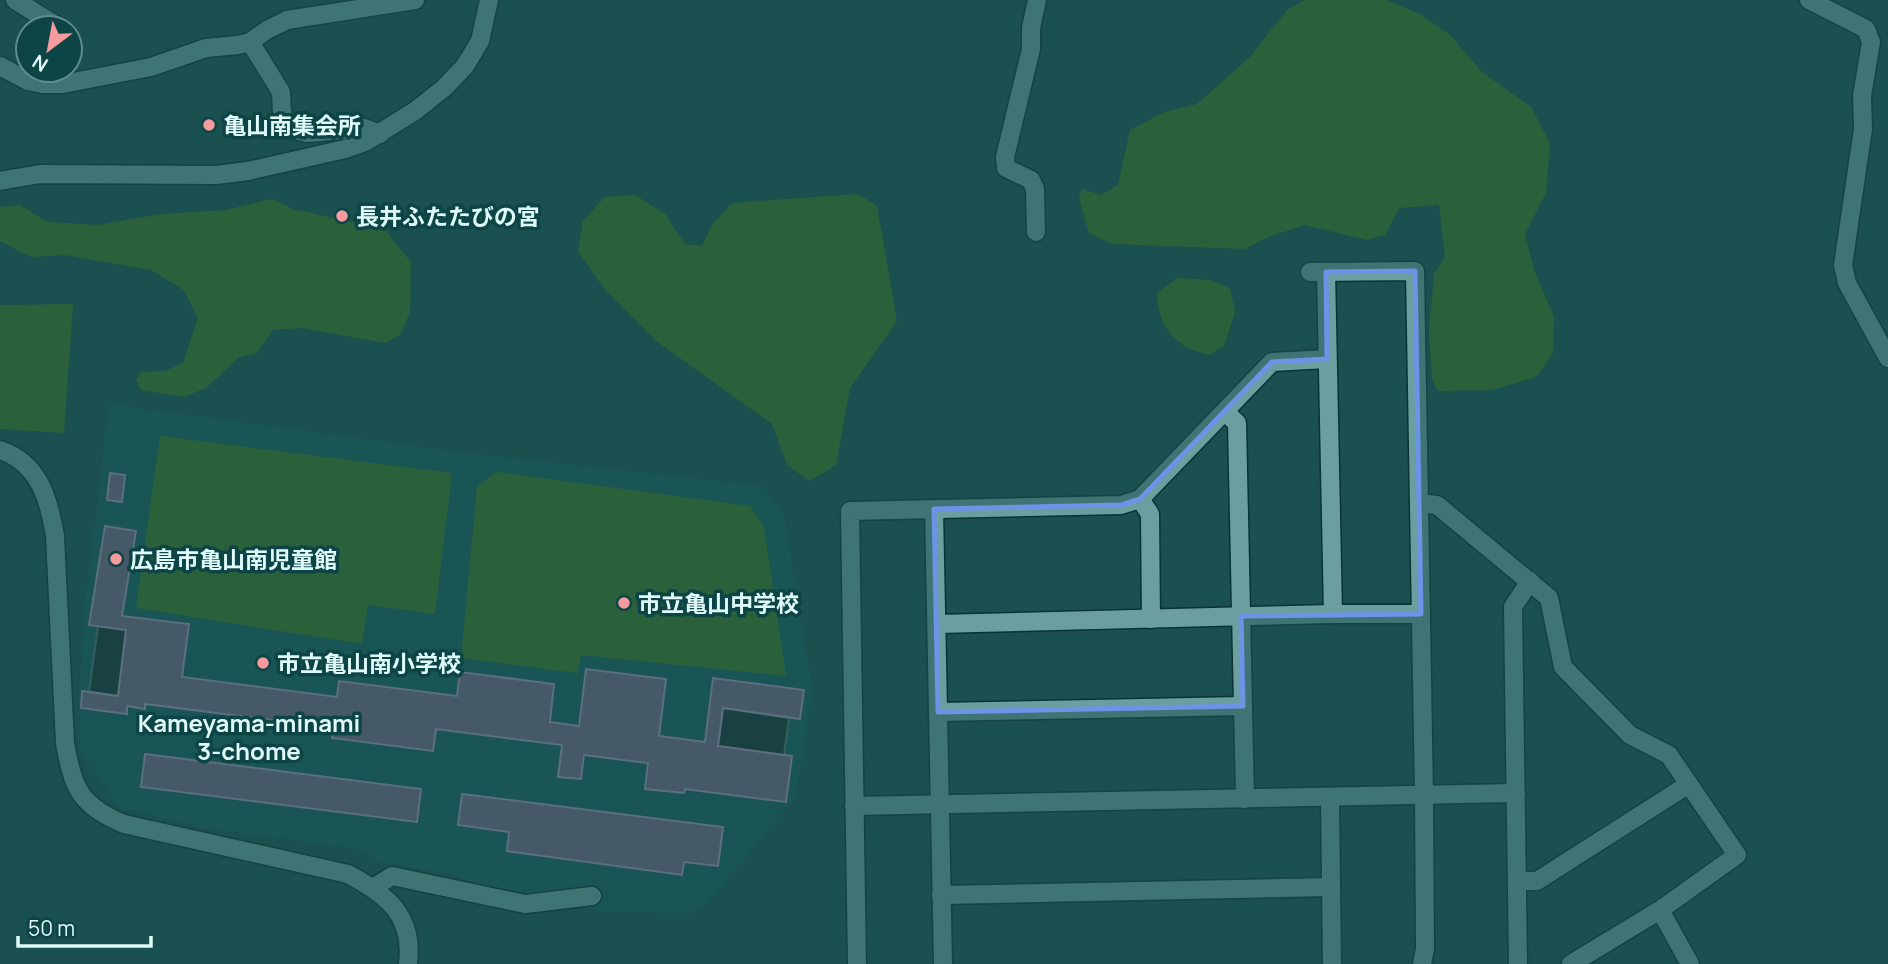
<svg xmlns="http://www.w3.org/2000/svg" width="1888" height="964" font-family="Manrope,'Noto Sans JP',sans-serif">
	<rect width="100%" height="100%" fill="#1b5051"/>
	<polygon fill="#195c5e" points="109,404 466,453 762,486 784,515 812,690 796,796 706,905 691,913 596,912 590,887 525,894 482,885 451,873 377,861 359,849 202,827 121,808 81,752 79,709 84,616"/>
	<g fill="#3d7523">
		<polygon points="1305,0 1386,0 1420,14 1450,35 1482,72 1531,107 1550,143 1546,193 1525,234 1534,270 1554,317 1553,353 1536,377 1492,390 1438,391 1432,379 1429,330 1434,274 1445,257 1439,205 1399,208 1385,235 1367,240 1305,225 1271,236 1244,249 1112,244 1089,233 1079,198 1082,189 1101,195 1118,185 1130,130 1165,112 1197,104 1249,58 1287,10"/>
		<polygon points="858,194 877,206 897,321 850,388 836,465 810,481 787,465 772,424 656,341 606,291 578,252 583,221 605,197 635,195 665,214 685,244 702,246 712,225 732,203"/>
		<polygon points="272,199 293,209 357,223 375,218 411,262 410,312 400,335 385,343 302,328 273,330 257,353 239,357 206,388 184,397 141,390 136,380 141,372 165,371 183,363 198,318 184,290 151,270 65,255 31,257 0,241 0,207 20,205 48,222 98,225 161,214 226,210"/>
		<path d="M1177,278L1210,280L1230,288L1235,312L1224,346L1210,355C1176,348 1158,328 1157,293Z"/>
		<polygon points="73,304 64,433 0,429 0,305"/>
		<polygon points="160,436 452,473 435,614 368,605 362,644 136,608"/>
		<polygon points="496,472 750,506 764,527 786,676 581,655 577,673 461,658 477,487"/>
	</g>
	<g fill="#173031" stroke="#536d6d" stroke-width="2">
		<polygon points="98,626 126,630 118,696 89,692"/>
		<polygon points="723,708 789,718 784,755 718,746"/>
	</g>
	<g fill="#7a6482" stroke="#ac94b5" stroke-width="2">
		<polygon points="110,473 125,475 122,502 107,500"/>
		<polygon points="105,526 136,531 122,616 189,624 182,677 337,697 339,681 457,696 460,672 554,684 550,722 579,726 586,669 666,679 659,736 705,742 713,678 804,690 800,719 723,708 718,746 792,756 786,802 685,789 684,793 645,789 648,763 584,755 581,779 558,777 562,745 436,729 433,751 332,738 334,728 145,704 145,709 127,706 127,714 81,708 82,691 118,696 126,630 89,625"/>
		<polygon points="145,754 421,789 417,822 141,787"/>
		<polygon points="462,794 723,827 718,866 684,862 682,875 507,851 509,832 458,825"/>
	</g>
	<g fill="none" stroke-linecap="round" stroke-linejoin="round">
		<g stroke="#0a3334" stroke-width="21">
			<g id="minor">
				<polyline points="15,0 60,28"/>
				<polyline points="1809,0 1866,29 1871,42 1862,96 1863,129 1843,265 1847,283 1888,358"/>
				<polyline points="250,42 281,92 282,111 285,123 294,130 307,133 364,128 380,134"/>
				<polyline points="0,66 28,81 42,84 63,84 151,67 206,48 238,45 250,42 267,30 287,20 415,0"/>
				<polyline points="1036,232 1035,189 1031,180 1006,168 1005,157 1031,49 1031,28 1037,0"/>
				<polyline points="1310,272 1415,271 1424,795"/>
				<polyline points="1326,272 1333,614"/>
				<polyline points="1225,412 1237,423 1245,799"/>
				<polyline points="1140,499 1150,514 1151,619"/>
				<polyline points="1419,503 1437,505 1549,598 1563,667 1630,735 1669,755 1737,855 1660,910 1571,964"/>
				<polyline points="934,509 943,964"/>
				<polyline points="937,624 1333,614 1421,614"/>
				<polyline points="938,712 1243,706"/>
				<polyline points="1330,797 1332,964"/>
				<polyline points="854,806 1516,793"/>
				<polyline points="1517,881 1537,881 1689,784"/>
				<polyline points="373,888 392,876 525,904 592,896"/>
				<polyline points="941,895 1331,887"/>
				<polyline points="1660,910 1690,964"/>
				<polyline points="857,964 850,511 1121,505 1140,499 1272,362 1327,359"/>
				<polyline points="1518,964 1513,607 1530,581"/>
			</g>
		</g>
		<g stroke="#0a3334" stroke-width="21">
			<g id="tertiary">
				<polyline points="0,181 40,174 216,175 248,171 345,149 365,142 415,111 444,88 465,66 480,41 489,0"/>
				<path d="M0,450C39,463 49,499 55,536L65,743C73,788 80,806 124,824L348,874C387,895 414,915 408,964"/>
				<polyline points="1422,964 1425,949 1424,795"/>
			</g>
		</g>
		<use href="#minor" stroke="#6b9f9f" stroke-width="18"/>
		<use href="#tertiary" stroke="#6b9f9f" stroke-width="18"/>
	</g>
	<path d="M0 0H1888V964H0ZM1415,271L1421,614L1241,616L1243,706L938,712L934,509L1121,505L1140,499L1272,362L1327,359L1326,272Z" fill="#1b5051" fill-opacity=".55" fill-rule="evenodd"/>
	<path fill="none" stroke="#6b93e6" stroke-width="5" stroke-linejoin="round" d="M1415,271L1421,614L1241,616L1243,706L938,712L934,509L1121,505L1140,499L1272,362L1327,359L1326,272Z"/>
	<g fill="#f59b9e" stroke="#0d4546" stroke-width="2.5">
		<circle cx="209" cy="125" r="7"/>
		<circle cx="342" cy="216" r="7"/>
		<circle cx="116" cy="559" r="7"/>
		<circle cx="624" cy="603" r="7"/>
		<circle cx="263" cy="663" r="7"/>
	</g>
	<g text-anchor="middle" dominant-baseline="central" stroke-width="7" stroke-linejoin="round" paint-order="stroke">
		<g font-size="23" font-weight="bold" fill="#e0fafa" stroke="#0d4546" text-anchor="start">
			<text x="223" y="125">亀山南集会所</text>
			<text x="356" y="216">長井ふたたびの宮</text>
			<text x="130" y="559">広島市亀山南児童館</text>
			<text x="638" y="603">市立亀山中学校</text>
			<text x="277" y="663">市立亀山南小学校</text>
		</g>
		<g font-size="24" font-weight="bold" fill="#e0fafa" stroke="#0d4546">
			<text x="249" y="722">Kameyama-minami<tspan x="249" dy="28">3-chome</tspan></text>
		</g>
	</g>
	<g transform="translate(49 49) rotate(212)"><circle r="33" fill="#0d4546" stroke="#618d8e" stroke-width="2"/>
	<path d="M0-5L12 26L0 18L-12 26Z" fill="#f59b9e"/>
	<text y="-10" font-size="19" font-weight="bold" text-anchor="middle" fill="#e0fafa">N</text>
	</g>
	<path d="M18 936v10h133v-10" fill="none" stroke="#e0fafa" stroke-width="3.5"/>
	<text x="28" y="936" font-size="21" fill="#e0fafa" stroke="#0d4546" stroke-width="5" paint-order="stroke">50 m</text>
</svg>
